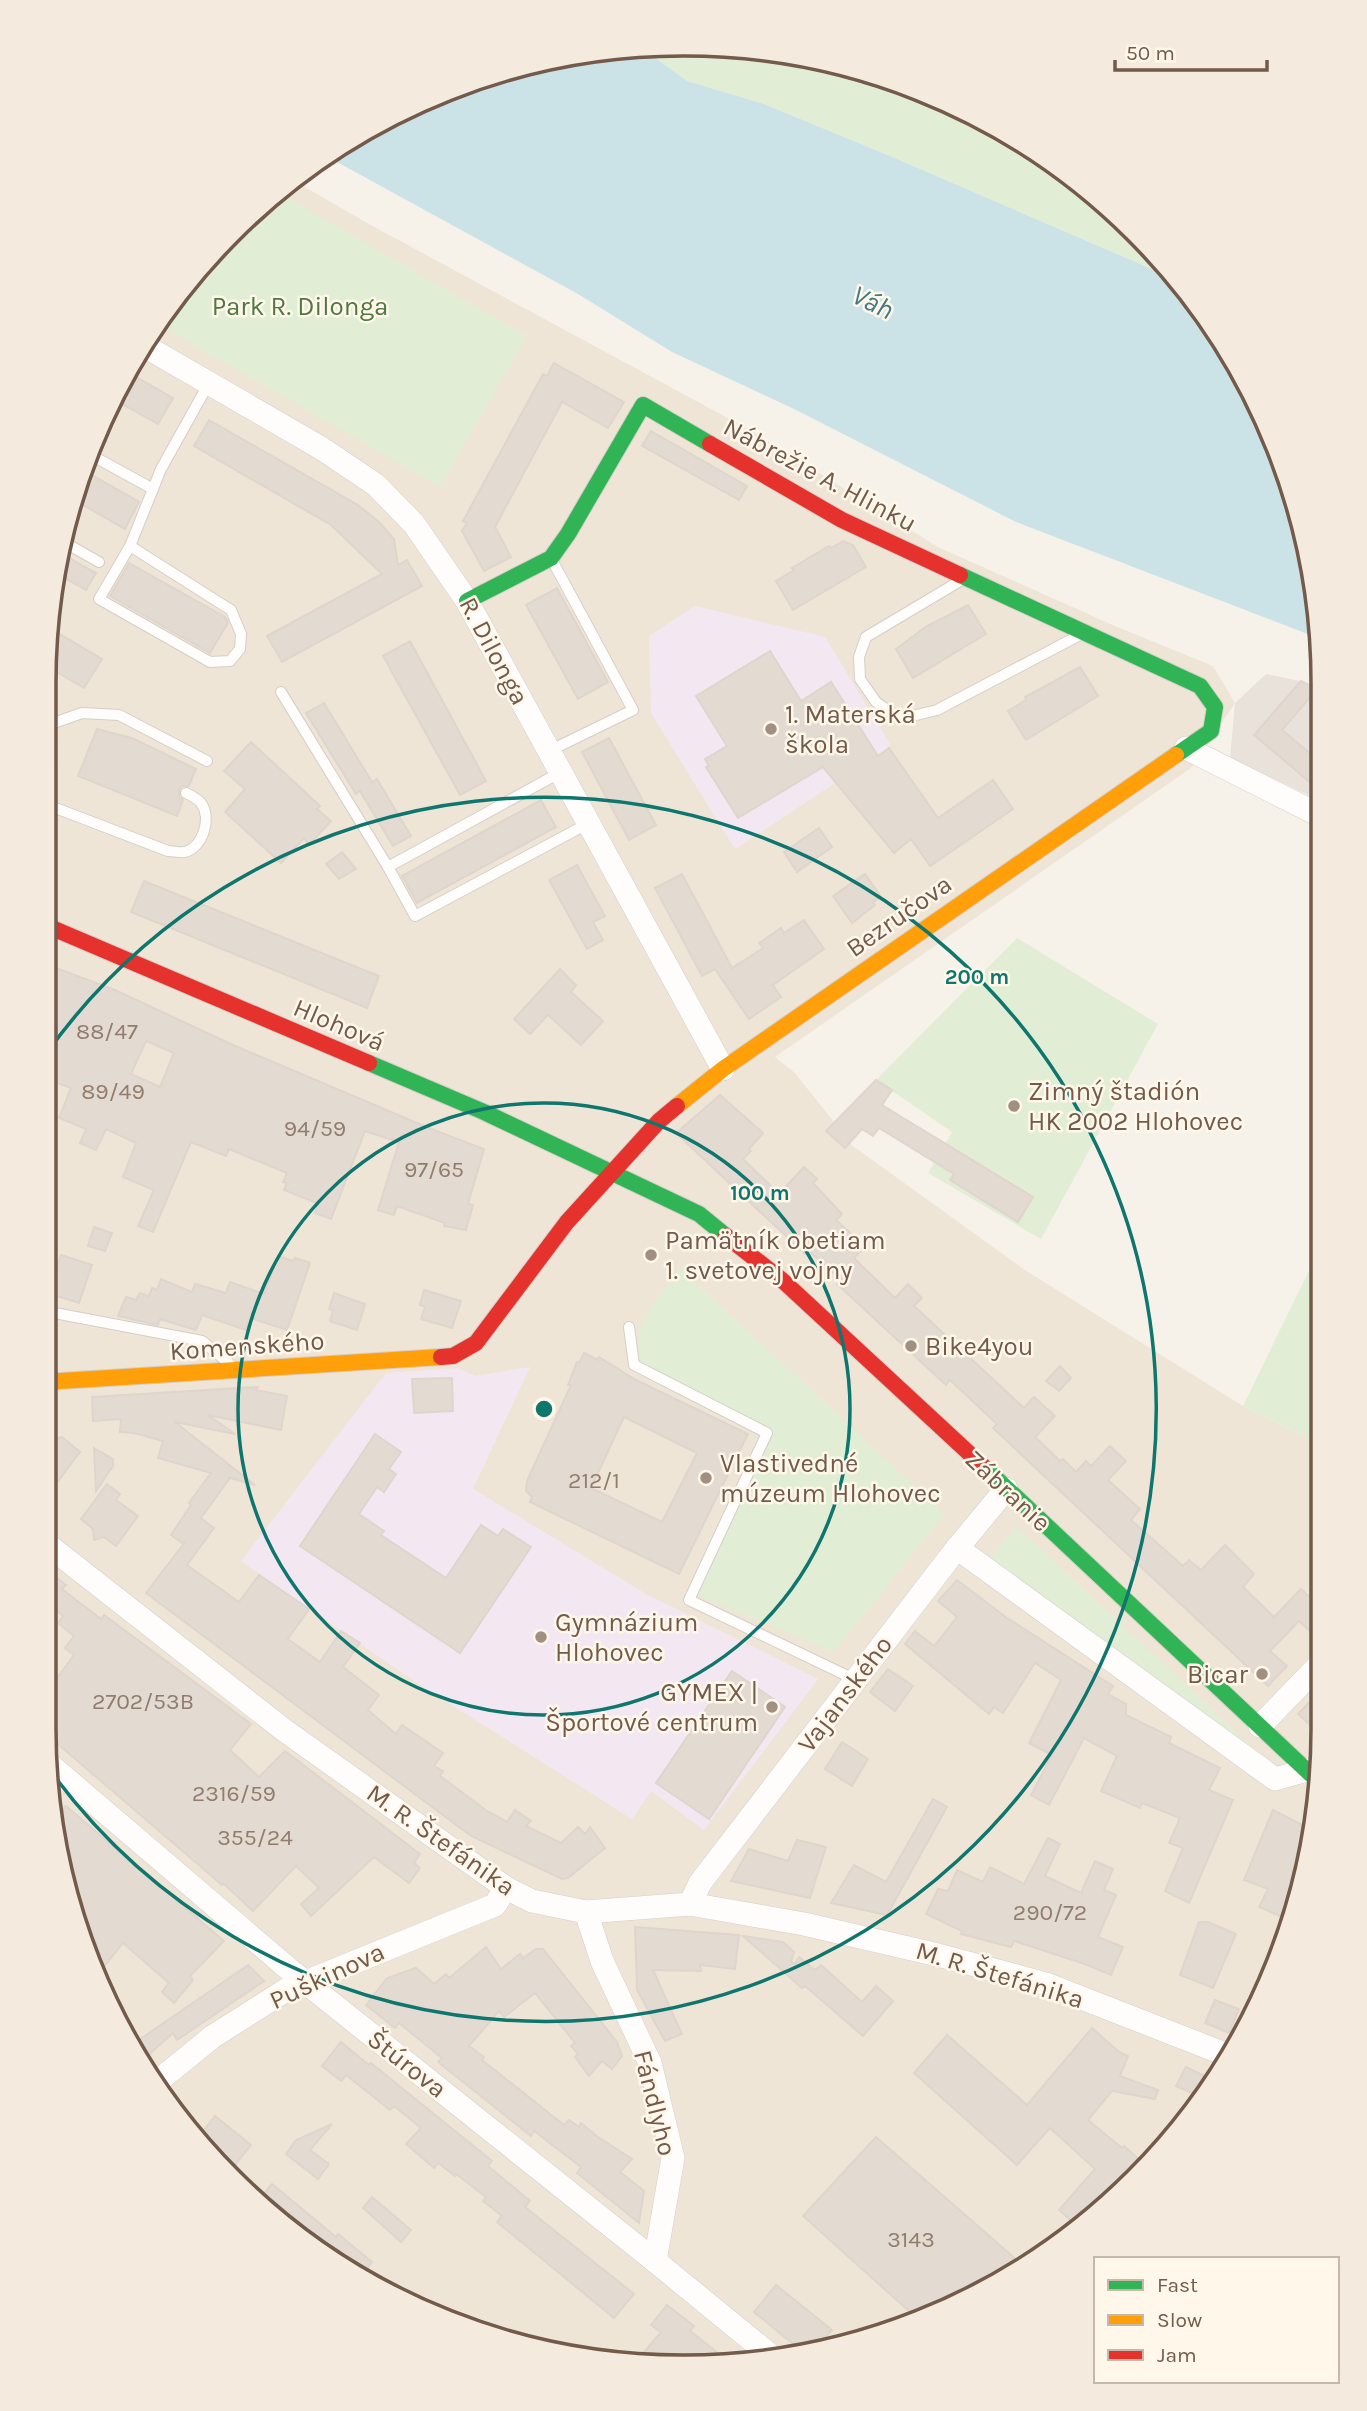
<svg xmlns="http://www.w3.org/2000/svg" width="1367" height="2411" font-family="Karla,sans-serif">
	<rect width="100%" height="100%" fill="#f6f2ea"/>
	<polygon fill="#efe5d7" points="291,179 369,224 750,430 938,547 1115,626 1213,666 1235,703 1191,768 775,1057 795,1073 853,1146 1025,1270 1243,1406 1321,1444 1322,1769 1289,1933 1237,2048 1105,2209 928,2319 725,2366 518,2345 328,2259 176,2117 78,1933 44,1727 45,642 66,518 130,363 203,261"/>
	<polygon fill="#e8e2da" points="1266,674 1300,681 1318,690 1319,800 1230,758 1235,703"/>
	<g fill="#f3e8f2">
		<polygon points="695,606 825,637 891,746 735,849 651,713 649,636"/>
		<polygon points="530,1367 473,1489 646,1594 818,1679 704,1830 651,1791 632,1819 414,1681 241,1561 386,1373 459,1368 475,1376"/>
	</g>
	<g fill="#e1edd5">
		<polygon points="639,46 767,49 890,78 1004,130 1136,231 1175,279 890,156 764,104 687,81"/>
		<polygon points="277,192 527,336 440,487 158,324 203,261"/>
		<polygon points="1017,938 1158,1024 1041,1239 928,1173 952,1132 876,1080"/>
		<polygon points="1320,1248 1321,1444 1243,1406"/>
		<polygon points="679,1267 945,1514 834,1652 692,1593 767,1433 640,1368 639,1337 642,1322"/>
		<polygon points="1016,1526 1274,1767 988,1561"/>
	</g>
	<polygon fill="#cbe3e6" points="639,46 687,81 764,104 890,156 1175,279 1216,328 1289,477 1318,600 1318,638 1016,522 794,409 672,352 578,294 326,156 401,110 518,65"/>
	<g fill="#e3dad1" stroke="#dfd5cc" stroke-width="2" fill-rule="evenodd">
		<polygon points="554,363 624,402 608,428 562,402 495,527 511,557 484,571 462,531 467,523 463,521 543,374 547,376"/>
		<polygon points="126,371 173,398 158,424 115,400"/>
		<polygon points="209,420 358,505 379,522 394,539 398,565 407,560 422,586 282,662 267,636 382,574 331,525 194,446"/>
		<polygon points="651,431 747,486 739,500 642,446"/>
		<polygon points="85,471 139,502 125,529 73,499"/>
		<polygon points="843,541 853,545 866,567 793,610 776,581 794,570 792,568 829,546 831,548"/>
		<polygon points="60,553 96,573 86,590 56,573"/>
		<polygon points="129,563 225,617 228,623 210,653 110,596"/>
		<polygon points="557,588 608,682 578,699 526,605"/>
		<polygon points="968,605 986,634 913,678 896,649 927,626"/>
		<polygon points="48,627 102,659 84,688 45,665"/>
		<polygon points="410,641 486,781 460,795 383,656"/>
		<polygon points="770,651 801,701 831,682 878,756 889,748 938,818 993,780 1013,809 930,866 911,839 894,853 823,767 738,818 706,767 709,766 705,759 727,746 696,696"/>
		<polygon points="1080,667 1098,696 1026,740 1008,711 1026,700 1025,697"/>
		<polygon points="1301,681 1317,689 1282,730 1318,760 1318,789 1254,735"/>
		<polygon points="324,703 372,782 377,779 411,836 393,846 360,791 356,794 306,713"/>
		<polygon points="97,729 132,738 196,769 189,786 182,786 179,790 179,797 183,800 177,816 78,776"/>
		<polygon points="609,738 656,825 629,840 582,752"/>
		<polygon points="251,742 320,806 317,809 331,821 309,845 304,838 281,863 225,812 245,789 224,771"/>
		<polygon points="541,800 556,827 417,903 402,876"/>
		<polygon points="819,828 832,847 797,872 784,852"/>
		<polygon points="342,852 356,869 339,879 326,864"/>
		<polygon points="577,865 605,916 593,922 603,940 587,949 549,880"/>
		<polygon points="682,874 732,968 763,948 759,943 781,928 784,933 804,920 824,949 773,985 781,997 749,1019 715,969 702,976 655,888"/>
		<polygon points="865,874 881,897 873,902 875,905 852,923 833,896"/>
		<polygon points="144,881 379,976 367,1008 131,912"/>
		<path d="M45,964L115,990L233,1045L429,1128L484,1149L468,1204L473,1205L466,1230L444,1226L445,1223L397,1206L394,1215L378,1210L399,1142L365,1131L331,1219L315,1213L319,1204L284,1190L287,1183L283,1182L287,1173L229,1149L226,1156L191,1142L153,1232L138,1226L154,1190L123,1177L136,1143L106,1129L96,1150L80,1143L86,1129L59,1118L71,1088L45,1079ZM146,1041L174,1053L160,1087L131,1074Z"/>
		<polygon points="560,969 576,985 571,992 603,1021 581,1045 548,1015 530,1034 514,1019"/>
		<polygon points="876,1080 892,1090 882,1105 1033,1197 1018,1222 950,1180 954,1174 879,1128 873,1136 862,1129 845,1148 826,1131"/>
		<polygon points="720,1095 763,1133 749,1149 751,1151 743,1159 779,1194 804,1167 817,1179 813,1183 842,1214 836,1220 865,1247 854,1258 895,1298 908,1284 922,1298 914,1306 1024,1408 1034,1397 1055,1416 1035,1437 1060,1461 1063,1459 1076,1472 1086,1461 1091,1466 1110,1446 1126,1461 1108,1480 1140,1509 1131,1520 1183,1566 1189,1560 1201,1570 1225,1545 1254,1574 1243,1587 1274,1617 1301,1589 1321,1608 1321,1625 1313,1634 1299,1621 1270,1651 1287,1666 1268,1686 993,1428 997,1424 950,1380 946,1385 837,1284 841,1280 808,1250 805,1254 676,1133"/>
		<polygon points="94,1227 112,1233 105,1251 88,1246"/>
		<polygon points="61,1255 92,1265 79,1303 48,1293"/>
		<polygon points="278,1256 293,1261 295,1258 310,1263 287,1330 250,1318 246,1330 202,1315 196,1330 160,1319 158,1325 118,1316 126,1297 136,1300 140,1293 149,1296 152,1288 157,1290 161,1279 192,1292 195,1284 226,1293 230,1282 264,1294"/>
		<polygon points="424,1290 461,1301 452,1328 421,1319 425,1307 420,1305"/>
		<polygon points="334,1293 365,1304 357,1330 330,1321 333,1310 329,1309"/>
		<path d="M584,1353L598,1360L599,1357L636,1380L748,1434L679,1574L530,1502L532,1497L526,1491L527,1481L571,1385H568L577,1362L579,1363ZM624,1417L697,1453L662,1522L591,1488Z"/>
		<polygon points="1060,1366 1071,1378 1059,1391 1046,1381"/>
		<polygon points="452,1378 453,1411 414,1413 412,1379"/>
		<polygon points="258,1387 256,1390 287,1396 281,1430 208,1415 235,1434 175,1422 255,1485 230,1478 201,1518 214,1528 187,1565 239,1602 259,1575 309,1609 288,1639 320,1662 341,1631 360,1643 343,1667 379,1695 368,1710 396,1734 402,1725 443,1753 434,1766 443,1771 440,1776 487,1811 507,1822 515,1810 531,1821 526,1826 561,1843 578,1827 585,1834 590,1827 605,1848 568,1878 562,1879 471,1836 146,1593 185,1542 182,1543 171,1535 191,1505 189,1503 211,1473 158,1458 163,1441 134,1433 120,1432 121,1419 93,1421 92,1397"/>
		<polygon points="375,1434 401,1452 389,1469 396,1474 384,1492 377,1487 359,1514 384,1531 381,1535 446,1578 481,1525 498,1536 503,1529 531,1547 460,1653 300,1546"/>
		<polygon points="62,1437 80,1452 44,1500 44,1442"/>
		<polygon points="94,1448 113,1459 113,1466 96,1491"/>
		<polygon points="107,1484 120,1494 116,1500 138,1516 116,1546 104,1537 94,1540 93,1529 81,1519"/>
		<polygon points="44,1568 66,1585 62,1589 101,1619 104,1615 251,1724 230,1750 259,1777 285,1751 420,1854 414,1863 420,1868 409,1883 374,1857 311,1916 301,1904 319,1888 296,1866 253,1911 223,1883 222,1885 45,1733 44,1695 74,1655 65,1648 74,1636 58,1623 63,1616 44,1600"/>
		<polygon points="957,1580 1007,1618 1113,1686 1108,1694 1126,1704 1126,1715 1171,1737 1169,1743 1220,1768 1209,1790 1233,1800 1189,1903 1165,1891 1183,1848 1169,1843 1180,1818 1142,1803 1140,1808 1101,1791 1117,1756 1084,1738 1049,1805 1031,1795 1052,1755 1029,1743 1061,1680 1035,1663 1003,1713 994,1707 989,1714 905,1644 915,1631 934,1646 957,1617 938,1601"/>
		<polygon points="888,1669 913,1686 895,1711 870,1692"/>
		<polygon points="732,1671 785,1707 709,1819 656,1783"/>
		<polygon points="1322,1689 1322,1736 1298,1714"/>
		<polygon points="842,1742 868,1759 852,1786 825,1769"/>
		<polygon points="933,1799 947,1807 887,1915 831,1903 854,1865 886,1882"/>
		<polygon points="66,1806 224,1941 190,1976 193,1980 174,2003 162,1992 169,1983 123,1943 99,1973 78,1933 58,1815"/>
		<polygon points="1273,1810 1310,1829 1292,1921 1259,1907 1268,1889 1244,1880"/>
		<polygon points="1048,1838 1060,1844 1045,1876 1081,1893 1095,1861 1113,1869 1104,1890 1116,1895 1098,1937 1123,1947 1111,1975 1082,1963 1014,1941 1011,1947 961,1934 962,1931 926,1914 938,1889 948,1891 957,1870 983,1882 990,1867 1024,1884"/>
		<polygon points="797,1840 826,1847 810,1898 731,1881 749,1849 788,1861"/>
		<polygon points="1199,1922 1208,1922 1236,1934 1213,1988 1180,1975"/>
		<polygon points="635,1927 739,1935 735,1969 700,1965 701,1971 653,1970 682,2034 665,2041 637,1990"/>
		<polygon points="743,1936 783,1942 794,1952 791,1962 795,1964 799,1957 815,1970 821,1965 862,2002 876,1986 893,2001 863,2036 805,1986 802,1988"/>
		<polygon points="486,1947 501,1969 520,1954 523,1958 536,1949 543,1949 617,2042 622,2056 612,2069 602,2061 589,2076 575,2057 578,2054 571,2046 575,2043 535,1993 504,2017 499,2011 469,2046 484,2057 482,2060 564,2125 569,2120 579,2127 581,2123 598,2137 632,2159 620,2172 644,2191 639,2223 577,2173 581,2167 577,2164 534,2131 531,2136 438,2062 442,2058 399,2023 395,2028 366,2005 387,1978 416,1968 434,1984 446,1974 449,1978"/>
		<polygon points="248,1965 264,1981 177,2040 173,2033 145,2058 136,2042"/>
		<polygon points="1215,2000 1239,2009 1229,2033 1205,2023"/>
		<polygon points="1092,2028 1119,2052 1128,2056 1120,2076 1158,2090 1155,2099 1112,2091 1088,2120 1122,2148 1124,2146 1143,2163 1105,2209 1077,2226 1059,2210 1095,2169 1050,2128 1017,2165 914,2073 947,2035 1027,2105"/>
		<polygon points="341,2042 369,2065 371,2063 492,2161 488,2166 530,2201 525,2207 634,2294 614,2318 497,2222 502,2216 483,2201 486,2197 456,2174 455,2176 438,2163 434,2168 406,2144 421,2128 394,2106 390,2110 346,2075 341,2081 322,2066"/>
		<polygon points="1186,2067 1211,2079 1198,2096 1176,2086"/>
		<polygon points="215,2116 251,2145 232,2169 198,2138"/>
		<polygon points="332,2124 310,2150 329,2164 318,2179 286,2154 296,2140"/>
		<polygon points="876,2137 1019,2262 928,2319 920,2321 803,2216"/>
		<polygon points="272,2184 336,2237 338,2234 372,2262 362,2275 328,2259 261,2197"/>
		<polygon points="372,2197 411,2230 401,2242 363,2208"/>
		<polygon points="776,2285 832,2330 820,2344 799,2349 754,2312"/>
		<polygon points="667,2305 694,2326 690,2331 732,2364 725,2366 640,2357 661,2332 651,2325"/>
	</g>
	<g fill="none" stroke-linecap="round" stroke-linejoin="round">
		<g stroke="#d4cec6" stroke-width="12">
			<g id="lane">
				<polyline points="91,455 153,489"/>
				<polyline points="62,541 99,562"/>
				<polyline points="130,546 99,599 210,662 230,661 240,649 241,634 231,610 130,546 161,469 209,383"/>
				<polyline points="960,581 866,637 859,657 860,679 876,702 900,719 937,710 1078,636"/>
				<polyline points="281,692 388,867 561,772"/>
				<polyline points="45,726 82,713 119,715 207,761"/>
				<polyline points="549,751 633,710 552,560"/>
				<path d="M45,804L168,851C173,851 180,853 185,852C203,847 212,818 201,803C198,799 190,795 186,793"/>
				<polyline points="388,867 415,916 589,823"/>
				<polyline points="44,1311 202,1341 229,1363"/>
				<polyline points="629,1327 634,1365 767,1433 689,1600 856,1680"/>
			</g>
		</g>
		<g stroke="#d4cec6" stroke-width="24">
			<g id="street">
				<polyline points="143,345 321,448 376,485 414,524 467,601 723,1069"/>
				<polyline points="1186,748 1319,815"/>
				<polyline points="44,1542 284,1730 506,1888 532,1901 586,1912 690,1904 804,1924 938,1955 1046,1984 1230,2056"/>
				<polyline points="957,1548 1275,1779 1307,1770"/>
				<polyline points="1260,1726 1322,1662"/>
				<polyline points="50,1765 290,1970 655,2261 770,2355"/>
				<polyline points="690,1904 700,1883 950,1557 1006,1489"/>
				<polyline points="586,1912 602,1961 650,2063 673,2158 655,2261"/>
				<polyline points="157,2082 212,2037 286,1990 495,1905 506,1888"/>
			</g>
		</g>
		<g stroke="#d6cfc8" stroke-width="18">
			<g id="fast">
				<polyline points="960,575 1200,686 1215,707 1211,731 1176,755"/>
				<polyline points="467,601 551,558 568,534 643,405 710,444"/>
				<polyline points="369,1063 484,1112 699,1214 726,1236"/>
				<polyline points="984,1467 1319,1782"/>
			</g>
		</g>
		<g stroke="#d6cfc8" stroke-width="18">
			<g id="slow">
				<polyline points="677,1106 723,1069 1176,755"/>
				<polyline points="44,1382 441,1357"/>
			</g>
		</g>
		<g stroke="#d6cfc8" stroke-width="18">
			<g id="jam">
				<polyline points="710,444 842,520 960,575"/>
				<polyline points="45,925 369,1063"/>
				<polyline points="726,1236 782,1280 984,1467"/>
				<polyline points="441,1357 453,1356 476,1343 567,1222 659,1121 677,1106"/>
			</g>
		</g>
		<use href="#lane" stroke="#fefdfc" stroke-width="10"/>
		<use href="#street" stroke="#fefdfc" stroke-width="23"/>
		<use href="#fast" stroke="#30b455" stroke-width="16"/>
		<use href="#slow" stroke="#ff9f0a" stroke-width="16"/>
		<use href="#jam" stroke="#e5322d" stroke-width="16"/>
	</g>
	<g fill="none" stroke="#0f766e" stroke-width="3.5">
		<circle cx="544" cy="1409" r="306"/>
		<path d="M46 1054A612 612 0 1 1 52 1773"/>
	</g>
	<g fill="#a18f82" stroke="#fff7ea" stroke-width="2.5">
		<circle cx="771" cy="729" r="7"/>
		<circle cx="1014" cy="1106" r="7"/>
		<circle cx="651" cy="1255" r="7"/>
		<circle cx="911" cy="1346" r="7"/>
		<circle cx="706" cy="1478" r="7"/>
		<circle cx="541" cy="1637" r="7"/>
		<circle cx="1262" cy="1674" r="7"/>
		<circle cx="772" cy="1707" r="7"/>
	</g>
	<g text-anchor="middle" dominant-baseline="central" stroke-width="5" stroke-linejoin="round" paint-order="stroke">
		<g font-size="23" fill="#917c6e">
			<text x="107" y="1031">88/47</text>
			<text x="113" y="1091">89/49</text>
			<text x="315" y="1128">94/59</text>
			<text x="434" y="1169">97/65</text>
			<text x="594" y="1480">212/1</text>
			<text x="143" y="1701">2702/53B</text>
			<text x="234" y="1793">2316/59</text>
			<text x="255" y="1837">355/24</text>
			<text x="1050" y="1912">290/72</text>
			<text x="911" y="2239">3143</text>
		</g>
		<g font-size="26" fill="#507942" stroke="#fff7ea">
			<text x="300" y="306">Park R. Dilonga</text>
		</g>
		<g font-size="26" fill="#735a4a" stroke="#fff7ea">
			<text transform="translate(820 475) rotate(28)">Nábrežie A. Hlinku</text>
			<text transform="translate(494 651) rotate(62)">R. Dilonga</text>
			<text transform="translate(899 916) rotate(-35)">Bezručova</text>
			<text transform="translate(339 1025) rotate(23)">Hlohová</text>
			<text transform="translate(247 1346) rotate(-4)">Komenského</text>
			<text transform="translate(1008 1491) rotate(43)">Zábranie</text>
			<text transform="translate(845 1694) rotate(-53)">Vajanského</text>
			<text transform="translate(441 1840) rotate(35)">M. R. Štefánika</text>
			<text transform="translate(1000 1975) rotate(17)">M. R. Štefánika</text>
			<text transform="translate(327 1976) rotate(-25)">Puškinova</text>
			<text transform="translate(407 2064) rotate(38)">Štúrova</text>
			<text transform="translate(655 2103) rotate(76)">Fándlyho</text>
		</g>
		<g font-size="26" fill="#735a4a" stroke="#fff7ea" text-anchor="start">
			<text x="785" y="714">1. Materská<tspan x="785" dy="30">škola</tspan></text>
			<text x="1028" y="1091">Zimný štadión<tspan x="1028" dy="30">HK 2002 Hlohovec</tspan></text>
			<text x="665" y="1240">Pamätník obetiam<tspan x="665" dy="30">1. svetovej vojny</tspan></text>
			<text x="925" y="1346">Bike4you</text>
			<text x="720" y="1463">Vlastivedné<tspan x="720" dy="30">múzeum Hlohovec</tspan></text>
			<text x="555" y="1622">Gymnázium<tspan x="555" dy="30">Hlohovec</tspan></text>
			<text x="1248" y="1674" text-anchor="end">Bicar</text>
			<text x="758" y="1692" text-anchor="end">GYMEX |<tspan x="758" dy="30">Športové centrum</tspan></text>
		</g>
		<g font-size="28" font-style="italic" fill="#447986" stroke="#fff7ea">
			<text transform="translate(873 302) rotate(26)">Váh</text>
		</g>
	</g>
	<path d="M0 0H1367V2411H0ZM683 56H684A627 627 0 0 1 1311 683V1728A627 627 0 0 1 684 2355H683A627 627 0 0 1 56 1728V683A627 627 0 0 1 683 56Z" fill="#f4eadd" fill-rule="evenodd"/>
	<path fill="none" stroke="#735a4a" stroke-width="3.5" d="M683 56H684A627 627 0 0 1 1311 683V1728A627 627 0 0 1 684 2355H683A627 627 0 0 1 56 1728V683A627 627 0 0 1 683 56Z"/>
	<circle cx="544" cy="1409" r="10" fill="#0f766e" stroke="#fff7ea" stroke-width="3.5"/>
	<g font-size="21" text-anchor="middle" font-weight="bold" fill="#0f766e" stroke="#fff7ea" stroke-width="5" stroke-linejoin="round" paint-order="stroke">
		<text x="977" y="984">200 m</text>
		<text x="760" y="1200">100 m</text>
	</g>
	<rect x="1094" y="2257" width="245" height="126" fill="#fff7ea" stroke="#c7b8aa" stroke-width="2"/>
	<rect x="1108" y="2280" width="35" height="10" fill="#30b455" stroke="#c7b8aa" stroke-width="2"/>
	<text x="1157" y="2292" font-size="21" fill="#735a4a">Fast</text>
	<rect x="1108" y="2315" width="35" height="10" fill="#ff9f0a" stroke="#c7b8aa" stroke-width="2"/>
	<text x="1157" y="2327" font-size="21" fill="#735a4a">Slow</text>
	<rect x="1108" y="2350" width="35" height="10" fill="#e5322d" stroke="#c7b8aa" stroke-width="2"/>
	<text x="1157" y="2362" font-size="21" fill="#735a4a">Jam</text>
	<path d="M1115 60v10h152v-10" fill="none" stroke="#735a4a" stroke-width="3.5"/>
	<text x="1126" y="60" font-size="21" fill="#735a4a" stroke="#fff7ea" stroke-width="5" paint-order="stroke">50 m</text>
</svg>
